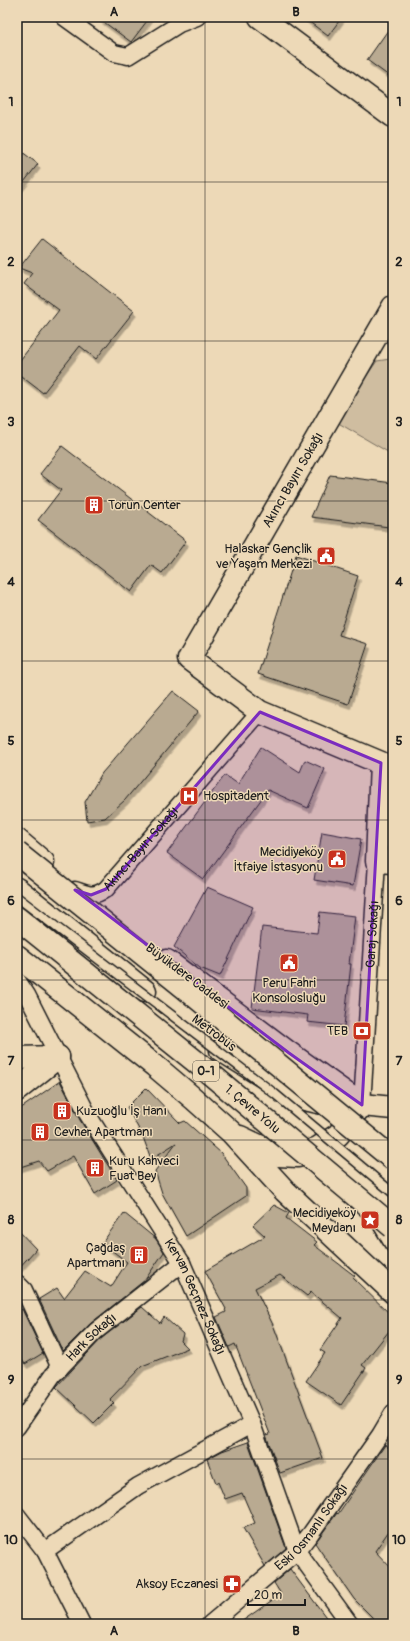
<svg xmlns="http://www.w3.org/2000/svg" width="410" height="1641" font-family="Pangolin,sans-serif">
	<defs>
		<filter id="shadow"><feDropShadow dx="2.5" dy="4.5" stdDeviation="0" flood-color="#0004"/></filter>
	</defs>
	<rect width="100%" height="100%" fill="#edd9b7"/>
	<filter id="ink" filterUnits="userSpaceOnUse"><feTurbulence type="fractalNoise" baseFrequency=".025" numOctaves="2"/><feDisplacementMap in="SourceGraphic" scale="8" xChannelSelector="R" yChannelSelector="G"/><feConvolveMatrix kernelMatrix="1 2 1 2 8 2 1 2 1" color-interpolation-filters="sRGB"/></filter>
	<g filter="url(#ink)">
		<polygon fill="#cfbda0" stroke="#766c5e" points="390,359 393,362 393,455 335,421 377,361"/>
		<g fill="#b9aa91" stroke="#1c1c1c" filter="url(#shadow)">
			<polygon points="97,17 150,17 131,42"/>
			<polygon points="303,17 342,17 328,36"/>
			<polygon points="393,23 393,79 367,60"/>
			<polygon points="17,148 38,164 17,191"/>
			<polygon points="42,239 134,311 96,359 80,346 43,393 17,373 17,364 59,310 24,284 32,273 19,268"/>
			<polygon points="62,446 186,541 162,573 151,565 131,592 38,520 61,490 40,474"/>
			<polygon points="330,475 393,483 389,527 311,517"/>
			<polygon points="296,555 358,576 339,635 368,644 348,704 258,674"/>
			<polygon points="173,691 199,711 125,800 105,818 87,821 85,802 102,773"/>
			<polygon points="261,747 300,772 305,760 325,769 308,808 268,790 203,879 167,853 225,775 238,784"/>
			<polygon points="322,832 361,839 353,886 314,880"/>
			<polygon points="207,887 253,907 220,976 200,968 174,947"/>
			<polygon points="320,912 355,916 349,964 351,964 344,1026 307,1022 308,1015 252,1008 262,927 317,933"/>
			<polygon points="60,1081 80,1120 117,1180 95,1194 73,1156 47,1171 39,1161 17,1168 17,1111"/>
			<polygon points="146,1088 180,1123 185,1121 221,1153 246,1188 246,1196 186,1236 162,1193 155,1171 176,1143 151,1159 143,1137 127,1107"/>
			<polygon points="274,1205 289,1213 286,1218 317,1242 314,1245 355,1276 353,1278 393,1317 393,1326 362,1365 366,1368 341,1405 306,1381 325,1353 320,1350 342,1318 311,1292 307,1296 280,1275 255,1288 274,1327 323,1458 280,1473 266,1435 270,1434 235,1344 229,1347 216,1317 226,1312 225,1310 226,1309 205,1271 265,1236 253,1225"/>
			<polygon points="124,1213 156,1239 164,1252 145,1280 90,1324 63,1351 39,1299 57,1288 64,1298 85,1271 111,1287 127,1262 102,1243"/>
			<polygon points="17,1229 36,1249 17,1270"/>
			<polygon points="142,1307 160,1323 164,1317 183,1334 181,1341 188,1348 142,1366 110,1399 114,1403 94,1423 56,1387 102,1338"/>
			<polygon points="22,1309 43,1353 25,1364 17,1353 17,1312"/>
			<polygon points="248,1442 286,1548 265,1566 243,1528 255,1523 242,1493 225,1499 218,1482 216,1483 207,1459 222,1451"/>
			<polygon points="385,1445 393,1451 393,1525 375,1551 393,1570 393,1624 379,1624 354,1599 315,1543 337,1513 338,1514"/>
			<polygon points="290,1569 331,1624 238,1624 281,1594 274,1583"/>
		</g>
		<g fill="none" stroke-linecap="round" stroke-linejoin="round">
			<g stroke="#1c1c1c" stroke-width="19">
				<g id="street">
					<polyline points="64,17 114,53 128,56 179,24 197,17"/>
					<path id="s1" d="M75,890C88,894 93,898 106,889L260,712"/>
					<path id="s2" d="M17,980L27,995L88,1115L182,1263L252,1424L297,1551L350,1624"/>
					<path id="s3" d="M362,1105L377,861"/>
					<polyline points="318,1148 393,1207"/>
					<polyline points="385,1218 381,1224 393,1244"/>
					<polyline points="17,1283 24,1290 60,1368"/>
					<path id="s4" d="M17,1427L53,1375L96,1331L182,1263"/>
					<polyline points="17,1515 45,1551 82,1624"/>
					<polyline points="45,1551 138,1486 252,1424"/>
					<path id="s5" d="M210,1624L297,1551L311,1533L380,1435L393,1413"/>
				</g>
			</g>
			<g stroke="#1c1c1c" stroke-width="25">
				<g id="secondary">
					<polyline points="260,17 393,116"/>
					<polyline points="393,307 189,659 260,712 381,763 377,861 393,862"/>
					<polyline points="17,1058 58,1057"/>
					<polyline points="17,1090 58,1057"/>
				</g>
			</g>
			<g stroke="#1c1c1c" stroke-width="25">
				<g id="primary">
					<polyline points="17,840 43,862"/>
					<polyline points="17,889 145,991"/>
					<polyline points="17,956 155,1066 194,1099 232,1133 285,1191 393,1292"/>
					<polyline points="167,961 289,1053 362,1105"/>
					<polyline points="221,1050 296,1097 336,1106 362,1105 393,1108"/>
					<polyline points="240,1137 278,1155 298,1156 318,1148 338,1135 360,1107"/>
				</g>
			</g>
			<use href="#street" stroke="#edd9b7" stroke-width="16"/>
			<use href="#secondary" stroke="#edd9b7" stroke-width="22"/>
			<use href="#primary" stroke="#edd9b7" stroke-width="22"/>
			<g stroke="#1c1c1c" stroke-width="11" stroke-linecap="butt">
				<polyline id="lane-bridge" points="17,897 275,1094 393,1193"/>
			</g>
			<g stroke="#1c1c1c" stroke-width="25" stroke-linecap="butt">
				<g id="highway-bridge">
					<polyline points="17,853 185,988 393,1159"/>
					<path id="s6" d="M17,918L195,1061L393,1227"/>
				</g>
			</g>
			<use href="#lane-bridge" stroke="#edd9b7" stroke-width="8"/>
			<use href="#highway-bridge" stroke="#edd9b7" stroke-width="22"/>
		</g>
	</g>
	<path fill="#7b2cbf" fill-opacity="0.2" stroke="#7b2cbf" stroke-width="3" stroke-linejoin="round" d="M260,712L381,763L362,1105L289,1053L75,890L91,895L106,889Z"/>
	<path fill="none" stroke="#1c1c1c" stroke-width="1" stroke-opacity="0.55" d="M205,17V1624M17,182H393M17,341H393M17,501H393M17,661H393M17,820H393M17,980H393M17,1140H393M17,1300H393M17,1459H393"/>
	<defs>
		<g id="building-square" transform="scale(1)"><rect x="-9" y="-9" width="18" height="18" rx="4" fill="#c8321e" stroke="#edd9b7"/><path d="M-4-6H4V6H1V3H-1V6H-4ZM-2.5-4.3h1.7v1.8h-1.7ZM.8-4.3h1.7v1.8H.8ZM-2.5-1h1.7V.8h-1.7ZM.8-1h1.7V.8H.8Z" fill="#fff"/></g>
		<g id="civic-square" transform="scale(1)"><rect x="-9" y="-9" width="18" height="18" rx="4" fill="#c8321e" stroke="#edd9b7"/><path d="M-.6-6.5H3V-4.5H.6V-3L4-1V1h2V6H-6V1h2V-1L-.6-3ZM-1.2 2.5V6h2.4V2.5Z" fill="#fff"/></g>
		<g id="hospital-square" transform="scale(1)"><rect x="-9" y="-9" width="18" height="18" rx="4" fill="#c8321e" stroke="#edd9b7"/><path d="M-5-5h3v3.5h4V-5h3V5h-3V1.5h-4V5h-3Z" fill="#fff"/></g>
		<g id="bank-square" transform="scale(1)"><rect x="-9" y="-9" width="18" height="18" rx="4" fill="#c8321e" stroke="#edd9b7"/><path d="M-6-4H6V4H-6ZM0-2.3a2.3 2.3 0 1 0 0 4.6a2.3 2.3 0 1 0 0-4.6Z" fill="#fff"/></g>
		<g id="sight-square" transform="scale(1)"><rect x="-9" y="-9" width="18" height="18" rx="4" fill="#c8321e" stroke="#edd9b7"/><path d="M0-6L1.8-2.2L6-1.7L2.9 1.2L3.7 5.4L0 3.3L-3.7 5.4L-2.9 1.2L-6-1.7L-1.8-2.2Z" fill="#fff"/></g>
		<g id="pharmacy-square" transform="scale(1)"><rect x="-9" y="-9" width="18" height="18" rx="4" fill="#c8321e" stroke="#edd9b7"/><path d="M-2-6h4v4h4v4h-4v4h-4v-4h-4v-4h4Z" fill="#fff"/></g>
	</defs>
	<g fill-rule="evenodd">
		<use href="#building-square" x="94" y="505"/>
		<use href="#civic-square" x="326" y="556"/>
		<use href="#hospital-square" x="189" y="796"/>
		<use href="#civic-square" x="337" y="859"/>
		<use href="#civic-square" x="289" y="963"/>
		<use href="#bank-square" x="362" y="1031"/>
		<use href="#building-square" x="62" y="1111"/>
		<use href="#building-square" x="40" y="1132"/>
		<use href="#building-square" x="95" y="1168"/>
		<use href="#sight-square" x="370" y="1220"/>
		<use href="#building-square" x="139" y="1255"/>
		<use href="#pharmacy-square" x="232" y="1584"/>
	</g>
	<g text-anchor="middle" dominant-baseline="central" stroke-width="3" stroke-linejoin="round" paint-order="stroke">
		<rect fill="#edd9b7" stroke="#5b554a" stroke-width="1" x="193" y="1061" width="26" height="20" rx="3"/>
		<g font-size="12" font-weight="bold" fill="#1c1c1c">
			<text x="206" y="1071">O-1</text>
		</g>
		<g font-size="13" fill="#1c1c1c" stroke="#edd9b7">
			<text transform="translate(293 480) rotate(-60)">Akıncı Bayırı Sokağı</text>
			<text stroke="none"><textPath href="#s1" startOffset="86">Akıncı Bayırı Sokağı</textPath></text>
			<text stroke="none"><textPath href="#s3" startOffset="171">Garaj Sokağı</textPath></text>
			<text transform="translate(187 976) rotate(37)">Büyükdere Caddesi</text>
			<text transform="translate(214 1033) rotate(37)">Metrobüs</text>
			<text stroke="none"><textPath href="#s6" startOffset="303">1. Çevre Yolu</textPath></text>
			<text stroke="none"><textPath href="#s2" startOffset="364">Kervan Geçmez Sokağı</textPath></text>
			<text stroke="none"><textPath href="#s4" startOffset="117">Hark Sokağı</textPath></text>
			<text stroke="none"><textPath href="#s5" startOffset="141">Eski Osmanlı Sokağı</textPath></text>
		</g>
		<g font-size="13" fill="#1c1c1c" stroke="#edd9b7" text-anchor="end">
			<text x="108" y="505" text-anchor="start">Torun Center</text>
			<text x="312" y="549">Halaskar Gençlik<tspan x="312" dy="15">ve Yaşam Merkezi</tspan></text>
			<text x="203" y="796" text-anchor="start">Hospitadent</text>
			<text x="323" y="852">Mecidiyeköy<tspan x="323" dy="15">İtfaiye İstasyonu</tspan></text>
			<text x="289" y="983" text-anchor="middle">Peru Fahri<tspan x="289" dy="15">Konsolosluğu</tspan></text>
			<text x="348" y="1031">TEB</text>
			<text x="76" y="1111" text-anchor="start">Kuzuoğlu İş Hanı</text>
			<text x="54" y="1132" text-anchor="start">Cevher Apartmanı</text>
			<text x="109" y="1161" text-anchor="start">Kuru Kahveci<tspan x="109" dy="15">Fuat Bey</tspan></text>
			<text x="356" y="1213">Mecidiyeköy<tspan x="356" dy="15">Meydanı</tspan></text>
			<text x="125" y="1248">Çağdaş<tspan x="125" dy="15">Apartmanı</tspan></text>
			<text x="218" y="1584">Aksoy Eczanesi</text>
		</g>
	</g>
	<rect width="410" height="1641" fill="none" stroke="#edd9b7" stroke-width="44"/>
	<path d="M248 1599v6h57v-6" fill="none" stroke="#1c1c1c" stroke-width="2"/>
	<text x="254" y="1599" font-size="12" fill="#1c1c1c" stroke="#edd9b7" stroke-width="3" paint-order="stroke">20 m</text>
	<rect x="22" y="22" width="366" height="1597" fill="none" stroke="#1c1c1c" stroke-width="1.5"/>
	<g font-size="13" text-anchor="middle" font-weight="bold" fill="#1c1c1c">
		<text x="114" y="16">A</text>
		<text x="296" y="16">B</text>
		<text x="11" y="106">1</text>
		<text x="399" y="106">1</text>
		<text x="11" y="266">2</text>
		<text x="399" y="266">2</text>
		<text x="11" y="426">3</text>
		<text x="399" y="426">3</text>
		<text x="11" y="586">4</text>
		<text x="399" y="586">4</text>
		<text x="11" y="745">5</text>
		<text x="399" y="745">5</text>
		<text x="11" y="905">6</text>
		<text x="399" y="905">6</text>
		<text x="11" y="1065">7</text>
		<text x="399" y="1065">7</text>
		<text x="11" y="1224">8</text>
		<text x="399" y="1224">8</text>
		<text x="11" y="1384">9</text>
		<text x="399" y="1384">9</text>
		<text x="11" y="1544">10</text>
		<text x="399" y="1544">10</text>
		<text x="114" y="1635">A</text>
		<text x="296" y="1635">B</text>
	</g>
</svg>
